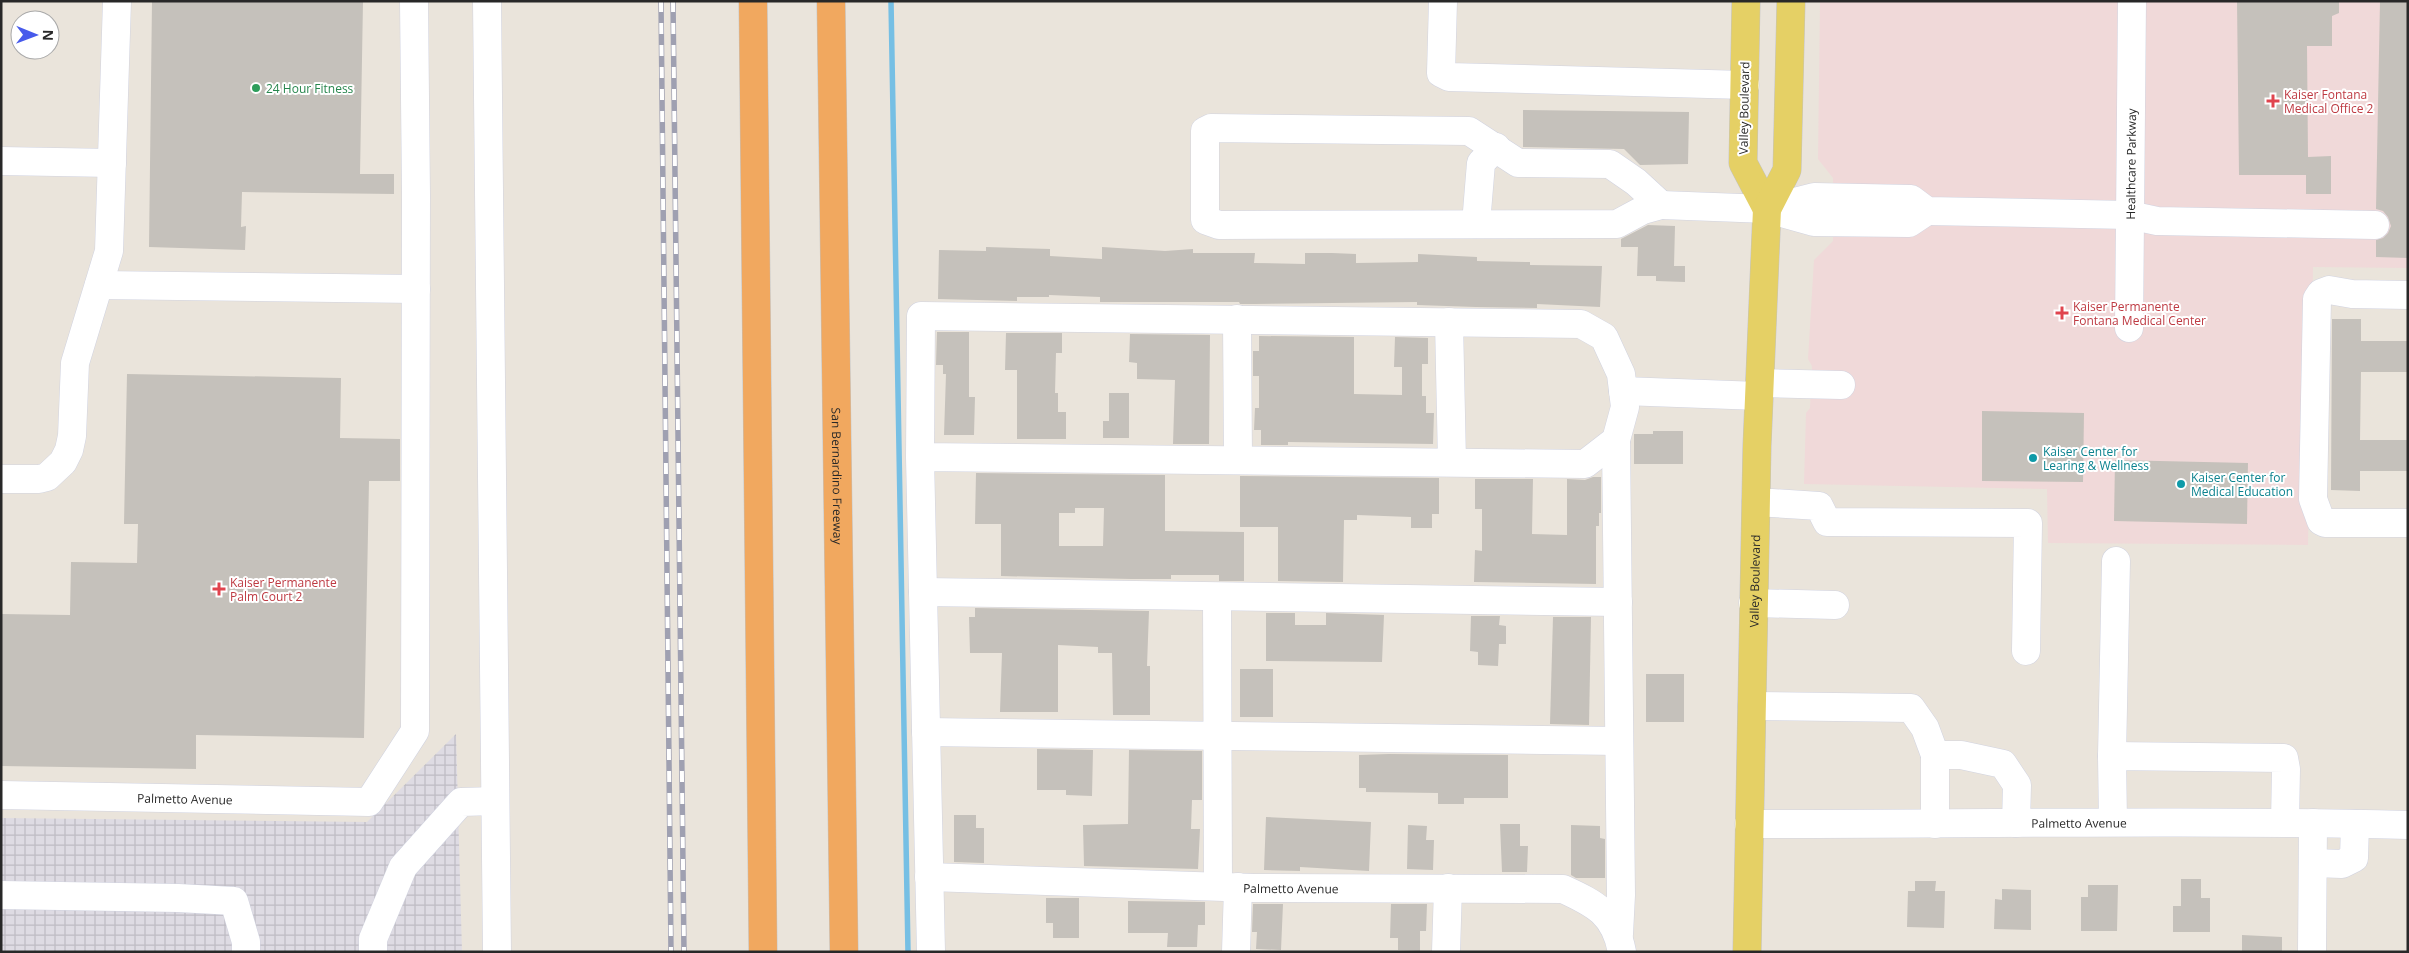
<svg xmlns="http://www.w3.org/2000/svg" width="2409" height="953" font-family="'Open Sans',sans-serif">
	<defs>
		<pattern id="industrial-grid" width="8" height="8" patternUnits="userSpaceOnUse" patternTransform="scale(1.25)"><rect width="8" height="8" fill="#dedbe3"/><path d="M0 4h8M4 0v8" fill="none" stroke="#bebcc3"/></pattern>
	</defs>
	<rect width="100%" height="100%" fill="#eae4db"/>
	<polygon fill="url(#industrial-grid)" points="456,734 462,952 1,952 1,818 367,822"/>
	<polygon fill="#f0d9d9" points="1820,1 2408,1 2408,268 2313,267 2308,545 2048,543 2047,489 1804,484 1806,413 1810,408 1812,366 1808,359 1814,260 1833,241 1833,178 1818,159"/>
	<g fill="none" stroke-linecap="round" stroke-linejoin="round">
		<polyline stroke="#76bfe4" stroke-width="5.5" points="891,1 908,952"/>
	</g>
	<g fill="#c5c1bb" fill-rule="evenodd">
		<polygon points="152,1 363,1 360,174 394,174 394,194 242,192 241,227 246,226 245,250 149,247"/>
		<polygon points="2237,1 2339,1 2339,13 2332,16 2332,46 2307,46 2308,157 2331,156 2331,194 2306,194 2306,175 2239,175"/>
		<polygon points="2380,1 2408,1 2408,258 2376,257 2376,240 2383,238 2388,233 2391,226 2388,217 2383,211 2376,209"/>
		<polygon points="1523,110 1689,112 1688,164 1640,165 1624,149 1523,147"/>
		<polygon points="1648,225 1675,226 1674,266 1685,266 1685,282 1656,281 1656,276 1637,276 1638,247 1621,247 1621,239"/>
		<polygon points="986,247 1050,249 1050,256 1102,259 1102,247 1165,251 1193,249 1193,253 1255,253 1254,263 1305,264 1305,253 1332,253 1356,254 1356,263 1418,262 1418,254 1477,257 1477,261 1530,262 1530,265 1602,266 1600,307 1537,304 1537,308 1476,307 1417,305 1417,302 1254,304 1240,304 1239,302 1100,302 1100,297 1049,295 1049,297 1017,297 1017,301 938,299 939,250 986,251"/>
		<polygon points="2332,319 2361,319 2361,341 2408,341 2408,372 2361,372 2360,440 2408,440 2408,471 2360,471 2360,491 2331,490"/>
		<polygon points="937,332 969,332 969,397 975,397 974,435 944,435 946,374 943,374 943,365 936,365"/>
		<polygon points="1006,333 1062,333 1062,353 1056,353 1055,393 1058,393 1058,412 1066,412 1066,439 1017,439 1017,370 1005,370"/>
		<polygon points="1130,334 1210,335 1209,444 1173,444 1175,380 1137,379 1137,363 1129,362"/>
		<polygon points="1259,336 1354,337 1354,394 1402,395 1402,367 1394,367 1395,337 1428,338 1428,364 1422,364 1422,396 1426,396 1426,413 1434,413 1433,444 1288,442 1288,445 1261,445 1261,430 1254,430 1255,408 1259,408 1259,376 1253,376 1253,351 1259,351"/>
		<polygon points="127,374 341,378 340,438 400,439 400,481 369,481 364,738 196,735 196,769 1,766 1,614 70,615 71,562 137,563 138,524 124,524"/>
		<polygon points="1109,393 1129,393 1129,438 1103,438 1103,421 1109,421"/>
		<polygon points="1982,411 2084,413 2083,482 1982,481"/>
		<polygon points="1653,431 1683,431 1683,464 1634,464 1634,434 1653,434"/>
		<polygon points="2115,460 2248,463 2247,524 2114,521"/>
		<path d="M976,473L1165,475V531L1244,532V581H1219V575H1171V579H1131L1001,576V524H975ZM1075,508H1104L1103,546H1059V513H1075Z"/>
		<polygon points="1240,476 1439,478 1439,514 1432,514 1432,528 1411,528 1411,517 1357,515 1357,520 1344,520 1343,582 1278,581 1278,527 1240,527"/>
		<polygon points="1593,477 1601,477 1601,513 1599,513 1599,526 1596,526 1596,584 1474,582 1475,550 1482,551 1482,509 1475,509 1475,479 1533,479 1532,534 1567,535 1567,479 1585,480"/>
		<polygon points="975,608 1149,611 1147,666 1150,666 1150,715 1113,715 1112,653 1098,653 1098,647 1058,645 1058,712 1000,712 1002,653 970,653 969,617 975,617"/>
		<polygon points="1266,613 1295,613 1295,625 1326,625 1326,613 1384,615 1382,662 1266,661"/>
		<polygon points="1471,616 1500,616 1499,625 1506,626 1506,644 1499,644 1498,666 1478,665 1478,652 1470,651"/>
		<polygon points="1553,617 1591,617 1589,725 1550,724"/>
		<rect x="1240" y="669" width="33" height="48"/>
		<rect x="1646" y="674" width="38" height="48"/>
		<polygon points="1037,749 1093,750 1092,796 1066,795 1066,790 1037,790"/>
		<polygon points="1129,750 1202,751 1202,800 1192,800 1191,829 1200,829 1198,869 1084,866 1083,825 1128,824"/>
		<polygon points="1389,754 1508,755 1508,798 1464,798 1464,804 1438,804 1438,793 1366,792 1366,788 1359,788 1359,755"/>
		<polygon points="954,815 976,815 976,828 984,828 984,863 954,862"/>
		<polygon points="1266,817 1371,822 1369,871 1300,867 1300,871 1264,870"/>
		<polygon points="1500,824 1520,824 1520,846 1528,846 1527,872 1502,872"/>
		<polygon points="1408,825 1427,826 1426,840 1434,840 1433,870 1407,869"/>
		<polygon points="1571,825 1600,826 1600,838 1605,839 1605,878 1576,878 1571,875"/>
		<polygon points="2181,879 2201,879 2201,898 2210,898 2210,932 2173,932 2173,906 2181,906"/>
		<polygon points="1915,881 1936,881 1935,891 1945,891 1944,928 1907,927 1908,891 1915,891"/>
		<polygon points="2088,885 2118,885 2117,931 2081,931 2081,897 2088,897"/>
		<polygon points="2002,889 2031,890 2031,930 1994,929 1995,899 2002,900"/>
		<polygon points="1046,898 1079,898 1079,938 1053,938 1053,923 1046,923"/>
		<polygon points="1128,901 1205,902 1205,925 1198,925 1197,947 1167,947 1168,933 1128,933"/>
		<polygon points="1253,904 1283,904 1281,950 1256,949 1257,932 1252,932"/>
		<polygon points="1391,904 1427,904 1426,931 1420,931 1420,951 1398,950 1398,938 1390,938"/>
		<polygon points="2242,935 2282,937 2282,952 2242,952"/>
	</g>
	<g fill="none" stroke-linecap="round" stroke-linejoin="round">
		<g stroke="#d1d3e0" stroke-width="29">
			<g id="minor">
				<polyline points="487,1 497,952"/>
				<polyline points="1443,1 1441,73 1449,77 1745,85"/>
				<polygon points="1211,128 1469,131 1518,163 1610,164 1636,182 1661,205 1643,210 1617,224 1219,225 1205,220 1205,131"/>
				<polyline points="1,161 112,163"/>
				<polyline points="1661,205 1767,209 1814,222 1909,223 1927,211"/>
				<polyline points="1767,209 1814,197 1911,199 1927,211 2129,215 2157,221 2375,225"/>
				<polyline points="1476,224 1481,163 1496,147"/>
				<polyline points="99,285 416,289"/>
				<polyline points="2408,295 2352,294 2329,290 2321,293 2317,299 2313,499 2321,521 2325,523 2408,523"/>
				<polyline points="1237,319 1238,460"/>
				<polyline points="1449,322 1452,462"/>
				<path id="s1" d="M2129,328L2132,1"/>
				<polyline points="1760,383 1841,385"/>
				<polyline points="1623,391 1759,396"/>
				<polyline points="1616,440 1621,895 1619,934"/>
				<polyline points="920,457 1585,464 1616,440 1625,407 1621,374 1604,337 1581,324 921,316 920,457 931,952"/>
				<polyline points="1,479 39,479 47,477 63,462 69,450 72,436 75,363 109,251 117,1"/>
				<polyline points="1756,502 1819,506 1827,522 2028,523 2026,651"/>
				<polyline points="923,592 1618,602"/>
				<polyline points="1217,597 1218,886"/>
				<polyline points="1753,603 1835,605"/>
				<polyline points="1752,706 1911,708 1925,728 1935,755 1961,755 2003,764 2017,785 2016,823"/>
				<polyline points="926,732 1619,741"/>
				<polyline points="2112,756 2116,561"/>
				<path id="s2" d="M1,795L369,802L415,731L416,195L414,1"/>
				<polyline points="2113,822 2112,756 2284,758 2286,769 2285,822"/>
				<path id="s3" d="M1749,824C1969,824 2188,820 2408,825"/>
				<polyline points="1935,824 1935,755"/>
				<polyline points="2313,863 2342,864 2354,858 2355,824"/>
				<path id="s4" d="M929,877L1254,888L1563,889C1596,904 1615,914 1622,952"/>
				<polyline points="1,895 178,898 234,901 246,942 246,952"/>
				<polyline points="373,952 373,939 403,867 461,802 495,801"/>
				<polyline points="1236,952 1238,887"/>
				<polyline points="1446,952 1448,888"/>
				<polyline points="2312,952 2313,823"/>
			</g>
		</g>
		<g stroke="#c3c3c3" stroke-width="29">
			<g id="major">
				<polyline points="1746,1 1743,163 1767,209"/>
				<path id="s5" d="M1747,952L1757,446L1767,209L1787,170L1791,1"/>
			</g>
		</g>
		<g stroke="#c3c3c3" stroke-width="29">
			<g id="highway">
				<polyline points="753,1 763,952"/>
				<path id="s6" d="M831,1L844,952"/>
			</g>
		</g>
		<use href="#minor" stroke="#fff" stroke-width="28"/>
		<use href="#major" stroke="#e5d065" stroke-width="28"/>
		<use href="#highway" stroke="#f1a85f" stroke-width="28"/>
		<g stroke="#9fa0b1" stroke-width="5.5">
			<g id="rail">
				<polyline points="661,1 671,952"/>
				<polyline points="673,1 684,952"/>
			</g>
		</g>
		<use href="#rail" stroke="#fff" stroke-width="4" stroke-dasharray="11" stroke-linecap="butt"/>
	</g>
	<circle fill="#2e9e5b" stroke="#fff" stroke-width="2" cx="256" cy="88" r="5"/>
	<g fill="#e0444e" stroke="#fff" stroke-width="2">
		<path d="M2270.5 93.5h5v5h5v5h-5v5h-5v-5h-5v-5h5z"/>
		<path d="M2059.5 305.5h5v5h5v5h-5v5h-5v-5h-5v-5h5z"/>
		<path d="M216.5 581.5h5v5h5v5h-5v5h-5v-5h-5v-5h5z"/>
	</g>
	<g fill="#0f9aa8" stroke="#fff" stroke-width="2">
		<circle cx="2033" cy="458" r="5"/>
		<circle cx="2181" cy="484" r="5"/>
	</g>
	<g text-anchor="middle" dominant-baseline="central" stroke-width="4" stroke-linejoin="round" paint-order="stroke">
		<g font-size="12" fill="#27864d" stroke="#fff" text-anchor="start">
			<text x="266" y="88">24 Hour Fitness</text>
		</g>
		<g font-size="12" fill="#be3a42" stroke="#fff" text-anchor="start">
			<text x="2284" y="94">Kaiser Fontana<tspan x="2284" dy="14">Medical Office 2</tspan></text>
			<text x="2073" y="306">Kaiser Permanente<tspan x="2073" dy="14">Fontana Medical Center</tspan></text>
			<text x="230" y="582">Kaiser Permanente<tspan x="230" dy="14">Palm Court 2</tspan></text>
		</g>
		<g font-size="12" fill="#282828" stroke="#fff">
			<text transform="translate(1744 108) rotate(-89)">Valley Boulevard</text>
			<text stroke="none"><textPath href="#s1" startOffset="164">Healthcare Parkway</textPath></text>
			<text stroke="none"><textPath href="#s6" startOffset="475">San Bernardino Freeway</textPath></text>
			<text stroke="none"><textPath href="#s5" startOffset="371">Valley Boulevard</textPath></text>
			<text stroke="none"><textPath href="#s2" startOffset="184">Palmetto Avenue</textPath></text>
			<text stroke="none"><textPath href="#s3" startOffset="330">Palmetto Avenue</textPath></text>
			<text stroke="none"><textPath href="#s4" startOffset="362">Palmetto Avenue</textPath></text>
		</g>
		<g font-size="12" fill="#0d838f" stroke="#fff" text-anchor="start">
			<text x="2043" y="451">Kaiser Center for<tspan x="2043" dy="14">Learing &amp; Wellness</tspan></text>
			<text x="2191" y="477">Kaiser Center for<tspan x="2191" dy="14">Medical Education</tspan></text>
		</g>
	</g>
	<rect width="2409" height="953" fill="none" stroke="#282828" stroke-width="5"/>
	<g transform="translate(35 35) rotate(91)"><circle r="24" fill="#ffffff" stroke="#a9a9a9"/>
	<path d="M0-4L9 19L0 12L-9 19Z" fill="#475aeb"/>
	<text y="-8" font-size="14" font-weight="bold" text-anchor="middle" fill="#282828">N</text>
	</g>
</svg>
